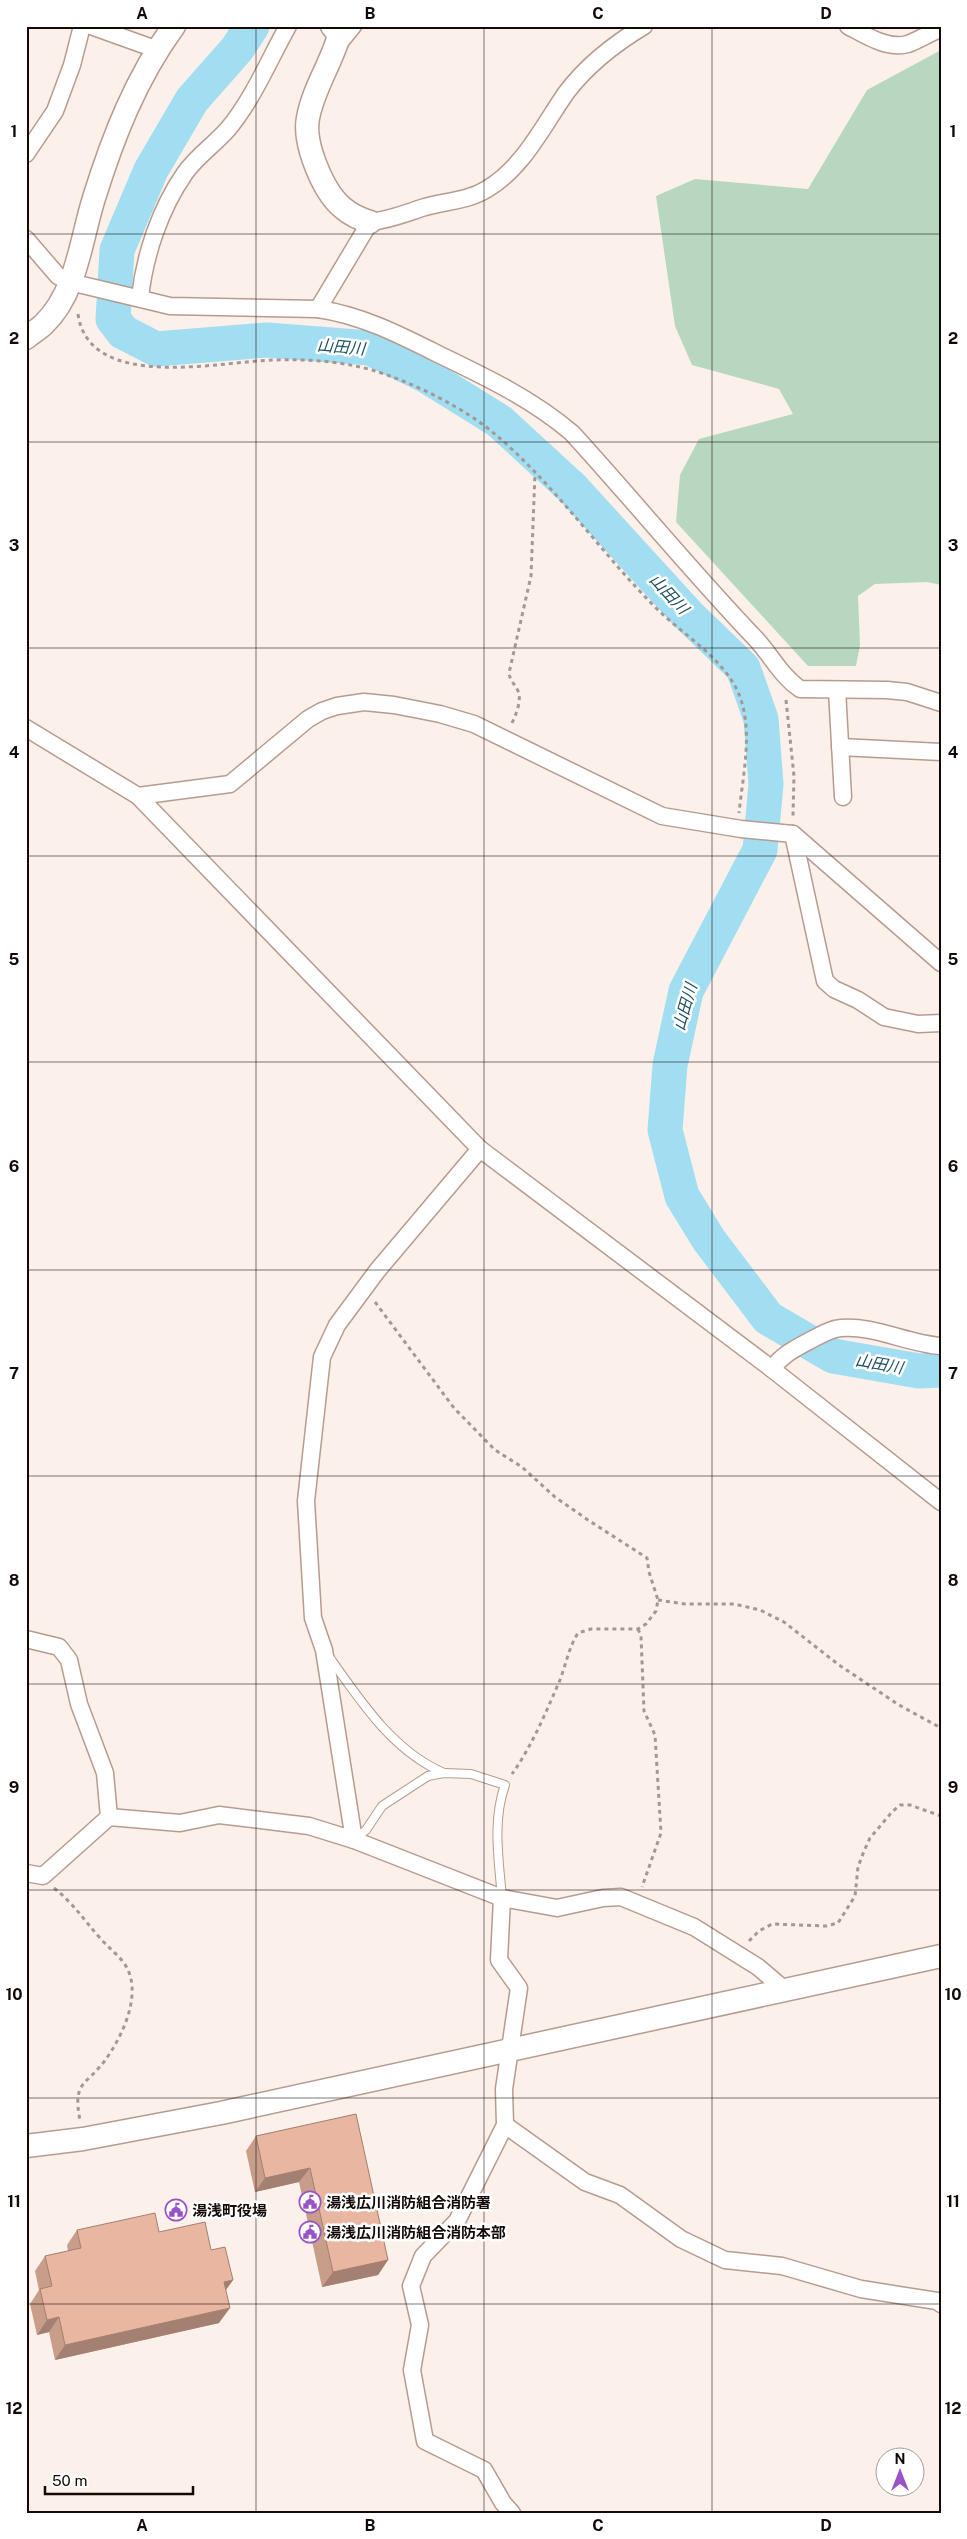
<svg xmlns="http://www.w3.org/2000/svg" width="967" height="2539" font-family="'Public Sans','Noto Sans JP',sans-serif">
	<rect width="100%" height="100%" fill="#fcf0eb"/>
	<polygon fill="#b8d7c1" points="941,50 941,585 927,582 875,584 858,596 860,645 856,666 808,666 676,522 680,475 699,439 793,414 779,389 692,365 675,326 656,196 695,179 808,189 867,90"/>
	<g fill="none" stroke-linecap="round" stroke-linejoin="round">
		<polyline stroke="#a2def1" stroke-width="35" points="252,26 237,49 192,100 151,170 117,250 113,319 123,332 156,349 267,340 370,348 425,375 499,421 573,489 689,616 743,668 761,719 766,784 760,850 686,991 670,1065 665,1130 682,1196 709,1240 768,1318 833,1356 919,1371 941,1370"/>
		<g stroke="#b69b8f" stroke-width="10">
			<g id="lane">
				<path d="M330,1658C361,1702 393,1751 444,1773"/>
				<path d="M355,1839L366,1830L382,1806L428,1776L444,1773L471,1774L505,1785C492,1821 499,1861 502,1898"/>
			</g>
		</g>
		<g stroke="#b69b8f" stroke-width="19">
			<g id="street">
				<polyline points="91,26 158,50"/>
				<path d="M848,26C865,35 888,50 908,44C919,40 929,33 941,29"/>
				<polyline points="336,47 353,26"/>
				<polyline points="26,154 55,111 72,65 82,26"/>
				<path d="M26,239L58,276L70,282L170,306L318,309C361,315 400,335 438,354C486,377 532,399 572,433C634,501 692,572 755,638C771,655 781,676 800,689L887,690L907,692L941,703"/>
				<path d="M140,297C145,254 160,209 185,173C197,156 215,144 228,129C253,99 269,60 288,26"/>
				<path d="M318,309L370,222C390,220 406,213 425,207C446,201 468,201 487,189C523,168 543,126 566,93C587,65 614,44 644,26"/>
				<polyline points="837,690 843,797"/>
				<polyline points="26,728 138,796 480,1149 772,1369 941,1502"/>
				<polyline points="840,747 941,752"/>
				<polyline points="138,796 230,784 308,719 322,711 337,706 364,702 394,705 440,714 474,724 662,816 741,829 793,834 941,963"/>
				<polyline points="793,834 825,981 834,989 858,1000 884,1017 918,1024 941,1023"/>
				<path d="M772,1369C782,1355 794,1349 809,1341C819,1336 829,1329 841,1328C874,1325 908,1344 941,1346"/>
				<polyline points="26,1639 59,1647 69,1660 79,1704 105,1773 109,1817"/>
				<polyline points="354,1840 324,1650 313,1618 306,1501 322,1357 337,1325 377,1271 480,1149"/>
				<polyline points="26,1873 43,1876 109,1817 180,1823 219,1815 309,1826 354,1840 502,1898 557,1908 603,1898 621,1897 694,1927 758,1967 785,1990"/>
				<polyline points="502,1898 499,1960 519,1988 504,2089 505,2125 457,2221 423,2256 411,2286 420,2325 412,2370 425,2441 484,2470 503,2503 512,2513"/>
				<polyline points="505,2125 585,2182 620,2195 681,2239 725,2260 782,2266 861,2289 937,2301 941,2304"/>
			</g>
		</g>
		<g stroke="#b69b8f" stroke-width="25">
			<g id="secondary">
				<path d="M332,26L337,32L338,39C330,65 313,90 308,118C303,143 323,192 343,208C351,215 360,219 370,222"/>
				<path d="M26,338C32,333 39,329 44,324C77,292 81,239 94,198C113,137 136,78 174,26"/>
				<polyline points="26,2146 83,2139 221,2113 941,1956"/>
			</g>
		</g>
		<g stroke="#a39894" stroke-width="3" stroke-dasharray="4 4" stroke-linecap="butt">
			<path d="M78,314C89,393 222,361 274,360C308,359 339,361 372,370C412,382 465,408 496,435C556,486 601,553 656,608C682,634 722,657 738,692C754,728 743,774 739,813"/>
			<polyline points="786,700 794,776 793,816"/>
			<path d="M512,723C516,714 522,701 518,691C515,684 510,681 509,673L531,576L535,473"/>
			<path d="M375,1302L454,1408L495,1450L522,1467L555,1497L588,1520L647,1558L649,1572L658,1600L656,1611L646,1624L638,1629H591L578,1633C569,1647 566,1664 560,1680C546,1712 532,1746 512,1774"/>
			<polyline points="658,1600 685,1604 734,1604 760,1610 784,1622 839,1665 899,1705 941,1728"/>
			<polyline points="638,1629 641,1636 644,1711 655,1735 661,1833 642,1887"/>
			<path d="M54,1888C75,1905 83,1919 100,1938C108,1947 117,1954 124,1963C144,1991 123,2035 106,2059C87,2086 72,2080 80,2120"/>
			<polyline points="749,1941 759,1931 772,1924 826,1926 838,1923 855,1896 858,1867 864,1851 870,1838 892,1812 900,1805 910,1805 941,1816"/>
		</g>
		<use href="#lane" stroke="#fff" stroke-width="8"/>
		<use href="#street" stroke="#fff" stroke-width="16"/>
		<use href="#secondary" stroke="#fff" stroke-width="22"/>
	</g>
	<g fill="#c89d8a">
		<polygon points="356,2114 388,2260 378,2275 322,2287 299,2182 255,2192 246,2151 256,2136"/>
		<polygon points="77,2230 159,2232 211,2250 233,2280 226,2290 219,2323 55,2360 49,2332 37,2335 30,2304 39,2290 35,2271 45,2256 68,2251 67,2245"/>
	</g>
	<g fill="#a38071">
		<polygon points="310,2168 299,2182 255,2192 265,2178"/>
		<polygon points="388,2260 378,2275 322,2287 333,2272"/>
		<polygon points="233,2280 222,2295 224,2282"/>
		<polygon points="230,2308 219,2323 55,2360 65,2345"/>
		<polygon points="59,2317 49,2332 37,2335 47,2320"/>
	</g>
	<g fill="#e9b7a1" stroke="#a38071">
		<polygon points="356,2114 388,2260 333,2272 310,2168 265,2178 256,2136"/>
		<polygon points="155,2213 159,2232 205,2222 211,2250 225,2247 233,2280 224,2282 230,2308 65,2345 59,2317 47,2320 40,2289 52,2286 45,2256 81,2248 77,2230"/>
	</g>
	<path fill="none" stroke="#130a07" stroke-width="1" stroke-opacity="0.55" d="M256,26V2513M484,26V2513M712,26V2513M26,234H941M26,442H941M26,648H941M26,856H941M26,1062H941M26,1270H941M26,1476H941M26,1684H941M26,1890H941M26,2098H941M26,2304H941"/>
	<defs>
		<g id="civic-ring" transform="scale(1.125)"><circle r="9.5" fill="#fff" stroke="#9a53c7" stroke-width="1.5"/><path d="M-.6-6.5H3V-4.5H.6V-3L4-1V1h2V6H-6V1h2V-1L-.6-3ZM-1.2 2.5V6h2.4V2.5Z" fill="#9a53c7"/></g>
	</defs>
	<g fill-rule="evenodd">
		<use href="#civic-ring" x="310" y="2202"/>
		<use href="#civic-ring" x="176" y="2210"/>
		<use href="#civic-ring" x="310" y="2232"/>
	</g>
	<g text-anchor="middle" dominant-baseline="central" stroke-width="5" stroke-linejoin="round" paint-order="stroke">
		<g font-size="15" font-weight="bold" fill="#130a07" stroke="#fff" text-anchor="start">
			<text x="326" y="2202">湯浅広川消防組合消防署</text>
			<text x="192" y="2210">湯浅町役場</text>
			<text x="326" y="2232">湯浅広川消防組合消防本部</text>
		</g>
		<g font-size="16" font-style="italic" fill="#1d505d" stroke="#fff">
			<text transform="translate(341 347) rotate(5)">山田川</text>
			<text transform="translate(669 594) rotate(47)">山田川</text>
			<text transform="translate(685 1007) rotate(-74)">山田川</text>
			<text transform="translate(879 1364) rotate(10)">山田川</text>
		</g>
	</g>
	<rect width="967" height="2539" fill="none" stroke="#ffffff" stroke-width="55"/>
	<g transform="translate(900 2472)"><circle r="24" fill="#ffffff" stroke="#a19d9c"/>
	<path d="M0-4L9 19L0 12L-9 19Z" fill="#9a53c7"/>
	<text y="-8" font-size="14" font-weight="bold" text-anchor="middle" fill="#130a07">N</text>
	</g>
	<path d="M45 2486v8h148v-8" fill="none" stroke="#130a07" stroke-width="2.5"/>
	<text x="52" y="2486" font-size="15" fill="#130a07" stroke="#ffffff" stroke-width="4" paint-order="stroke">50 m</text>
	<rect x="28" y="28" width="912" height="2484" fill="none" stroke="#130a07" stroke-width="2"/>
	<g font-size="16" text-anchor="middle" font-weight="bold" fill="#130a07">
		<text x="142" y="19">A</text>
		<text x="370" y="19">B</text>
		<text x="598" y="19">C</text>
		<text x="826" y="19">D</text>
		<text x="14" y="137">1</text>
		<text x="953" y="137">1</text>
		<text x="14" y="344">2</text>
		<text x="953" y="344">2</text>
		<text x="14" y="551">3</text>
		<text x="953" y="551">3</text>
		<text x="14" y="758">4</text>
		<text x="953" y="758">4</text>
		<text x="14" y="965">5</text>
		<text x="953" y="965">5</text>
		<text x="14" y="1172">6</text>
		<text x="953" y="1172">6</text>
		<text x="14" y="1379">7</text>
		<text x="953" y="1379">7</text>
		<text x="14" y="1586">8</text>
		<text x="953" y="1586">8</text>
		<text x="14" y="1793">9</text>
		<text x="953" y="1793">9</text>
		<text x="14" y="2000">10</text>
		<text x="953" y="2000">10</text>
		<text x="14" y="2207">11</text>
		<text x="953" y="2207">11</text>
		<text x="14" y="2414">12</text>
		<text x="953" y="2414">12</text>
		<text x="142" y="2531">A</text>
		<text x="370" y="2531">B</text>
		<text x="598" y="2531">C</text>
		<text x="826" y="2531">D</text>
	</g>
</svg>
